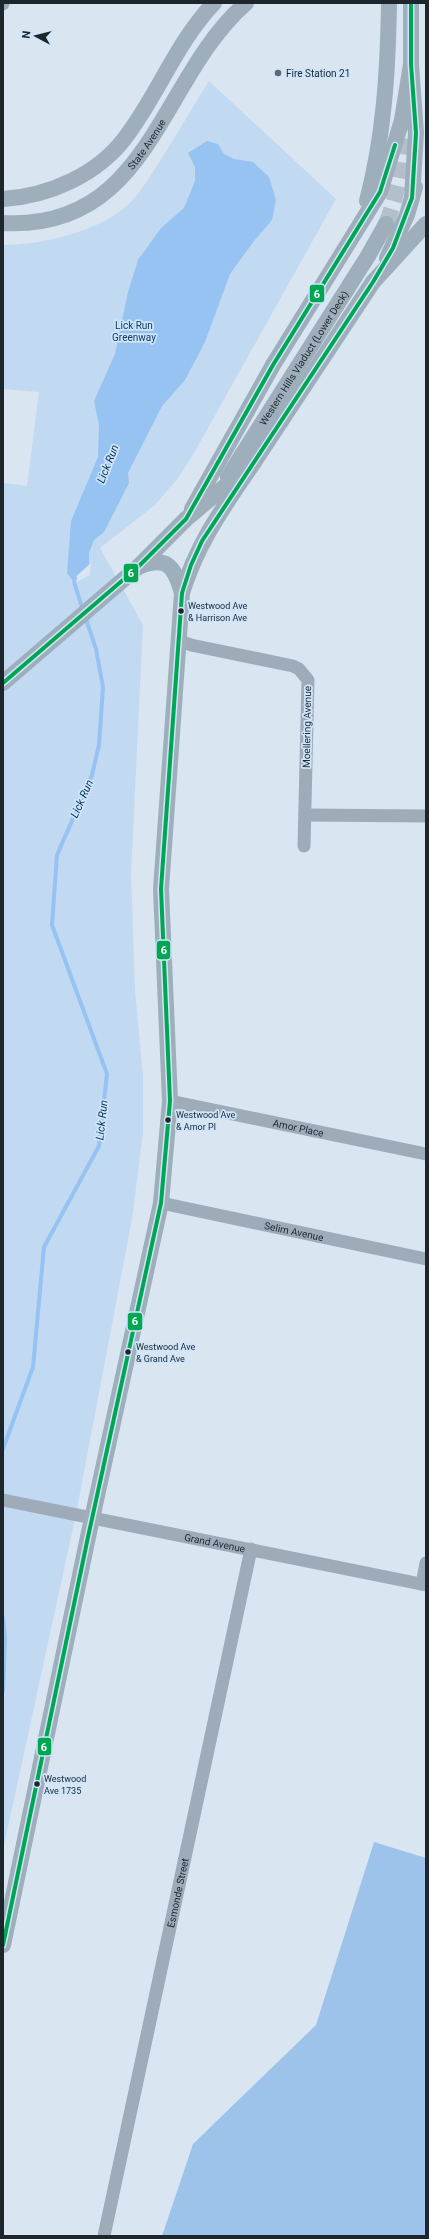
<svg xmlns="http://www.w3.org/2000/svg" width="429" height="2239" font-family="Roboto,sans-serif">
	<rect width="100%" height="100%" fill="#d9e5f1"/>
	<path fill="#c2d9f2" d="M209,81L336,199L194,453L178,478L155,505L100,548L143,625L131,874L135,991L143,1076V1133L132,1219L76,1514L3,1850V483L27,486L39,392L3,389V245C42,245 101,231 130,203C144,188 154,170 165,153C180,129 194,105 209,81Z"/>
	<polygon fill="#9dc3ea" points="374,1842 426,1858 426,2236 162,2236 193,2144 316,2025"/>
	<polygon fill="#96c3f2" points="207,141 218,144 224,154 234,159 253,162 269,177 276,200 272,220 254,241 230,274 205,342 185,380 162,406 128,473 129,483 104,532 94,540 89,553 89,574 74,582 67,573 71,521 98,457 99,425 94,401 115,354 128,292 138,260 161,228 184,208 195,181 195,167 188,153"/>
	<polygon fill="#d9e5f1" points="91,563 90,575 73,584 71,581"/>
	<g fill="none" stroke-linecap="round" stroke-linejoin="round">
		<g stroke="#96c3f2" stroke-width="4">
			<polyline points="75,578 74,582 83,610"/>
			<polyline points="3,1449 33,1367 44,1247 99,1146 107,1074 52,925 57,855 92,775 99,745 103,687 96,649 85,616"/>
			<polyline points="3,1617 5,1638 3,1691"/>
		</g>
		<path stroke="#b3bfca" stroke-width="16" stroke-dasharray="16 8" stroke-linecap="butt" d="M386,224C400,189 404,152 408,114"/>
		<g stroke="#9eacba" stroke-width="13">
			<polyline points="3,4 3,3"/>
			<polyline points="178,640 191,645 293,666 299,669 308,680 304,846"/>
			<polyline points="306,815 426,816"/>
			<path id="s1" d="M170,1101L426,1154"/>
			<path id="s2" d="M161,1203L426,1259"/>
			<path id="s3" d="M3,1500L426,1585"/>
			<polyline points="422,1584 426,1563"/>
			<path id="s4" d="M104,2236L251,1549"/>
		</g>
		<g stroke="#9eaebb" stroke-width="16">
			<polyline points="411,3 411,64 416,133 412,198"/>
			<path d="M3,199C49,196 97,175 125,138C158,95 176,43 214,3"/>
			<path d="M367,201C384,136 388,70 389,3"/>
			<path id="s5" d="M3,223C150,231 159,79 246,3"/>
			<polyline points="387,258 407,215 415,187"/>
			<path id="s6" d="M228,477L368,256L386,224"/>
			<polyline points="192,509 273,365 380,192 402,120 411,64"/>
			<path d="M138,567C167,555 174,566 182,593"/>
			<polyline points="3,683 138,567 186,519 254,462 373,282 426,224"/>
			<path d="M3,1945L88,1537L161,1203L170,1101L161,889L182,593C198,541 224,507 254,462"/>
		</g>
		<g stroke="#cfe5fb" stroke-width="7">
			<g id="bus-1">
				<polyline points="3,683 138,567 186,519 273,365 380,192 395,145"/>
				<polyline points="3,1945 88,1537 161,1203 170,1101 161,889 182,593 191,565 202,541 373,282 393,248 412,198 416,133 411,64 411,3"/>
			</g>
		</g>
		<use href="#bus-1" stroke="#00a651" stroke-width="4"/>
	</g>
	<circle fill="#5f6872" stroke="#cfe5fb" stroke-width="1.5" cx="278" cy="73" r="4"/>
	<g fill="#1d252d" stroke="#cfe5fb" stroke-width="1.5">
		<circle cx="181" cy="611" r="3.5"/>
		<circle cx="168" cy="1120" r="3.5"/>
		<circle cx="128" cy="1352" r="3.5"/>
		<circle cx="37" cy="1784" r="3.5"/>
	</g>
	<g text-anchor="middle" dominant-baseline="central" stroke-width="3.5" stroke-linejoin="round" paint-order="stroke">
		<g font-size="9" fill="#1d252d" stroke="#cfe5fb" text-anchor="start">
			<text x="188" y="606">Westwood Ave<tspan x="188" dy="12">&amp; Harrison Ave</tspan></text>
			<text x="176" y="1115">Westwood Ave<tspan x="176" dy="12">&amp; Amor Pl</tspan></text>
			<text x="136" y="1347">Westwood Ave<tspan x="136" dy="12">&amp; Grand Ave</tspan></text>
			<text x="44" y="1779">Westwood<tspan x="44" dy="12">Ave 1735</tspan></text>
		</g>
		<g font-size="10" fill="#1d252d" stroke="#cfe5fb" text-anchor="start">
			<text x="286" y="73">Fire Station 21</text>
		</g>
		<g font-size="10" fill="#1d252d" stroke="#cfe5fb">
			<text stroke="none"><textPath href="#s5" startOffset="173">State Avenue</textPath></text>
			<text stroke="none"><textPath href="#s6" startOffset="141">Western Hills Viaduct (Lower Deck)</textPath></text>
			<text transform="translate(307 727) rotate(-89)">Moellering Avenue</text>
			<text stroke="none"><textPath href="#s1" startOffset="131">Amor Place</textPath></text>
			<text stroke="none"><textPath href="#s2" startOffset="136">Selim Avenue</textPath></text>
			<text stroke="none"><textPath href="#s3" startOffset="216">Grand Avenue</textPath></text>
			<text stroke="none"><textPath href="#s4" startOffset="351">Esmonde Street</textPath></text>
		</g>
		<g font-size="10" fill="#0e3a61" stroke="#cfe5fb">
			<text x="134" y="325">Lick Run<tspan x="134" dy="12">Greenway</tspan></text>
		</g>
		<g font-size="11" font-style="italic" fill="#06345b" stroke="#cfe5fb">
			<text transform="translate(108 464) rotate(-68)">Lick Run</text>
			<text transform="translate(82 799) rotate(-66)">Lick Run</text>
			<text transform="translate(102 1120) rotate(-84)">Lick Run</text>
		</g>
	</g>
	<g stroke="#cfe5fb" stroke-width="1.5">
		<rect x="309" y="284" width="16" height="19" rx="4" fill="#00a651"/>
		<rect x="123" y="563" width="16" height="20" rx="4" fill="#00a651"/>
		<rect x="156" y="940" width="15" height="20" rx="4" fill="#00a651"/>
		<rect x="127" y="1312" width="16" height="19" rx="4" fill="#00a651"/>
		<rect x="37" y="1737" width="15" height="19" rx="4" fill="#00a651"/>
	</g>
	<g font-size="11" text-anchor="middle" font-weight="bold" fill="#fff">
		<text x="317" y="298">6</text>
		<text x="131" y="577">6</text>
		<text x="164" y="954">6</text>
		<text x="135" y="1325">6</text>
		<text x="44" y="1751">6</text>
	</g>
	<rect width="429" height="2239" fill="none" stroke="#1d252d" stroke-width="8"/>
	<g transform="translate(36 36) rotate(277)" stroke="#cfe5fb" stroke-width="3" paint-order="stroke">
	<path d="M0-3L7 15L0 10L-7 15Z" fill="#1d252d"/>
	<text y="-6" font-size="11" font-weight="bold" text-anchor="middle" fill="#1d252d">N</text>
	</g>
</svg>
